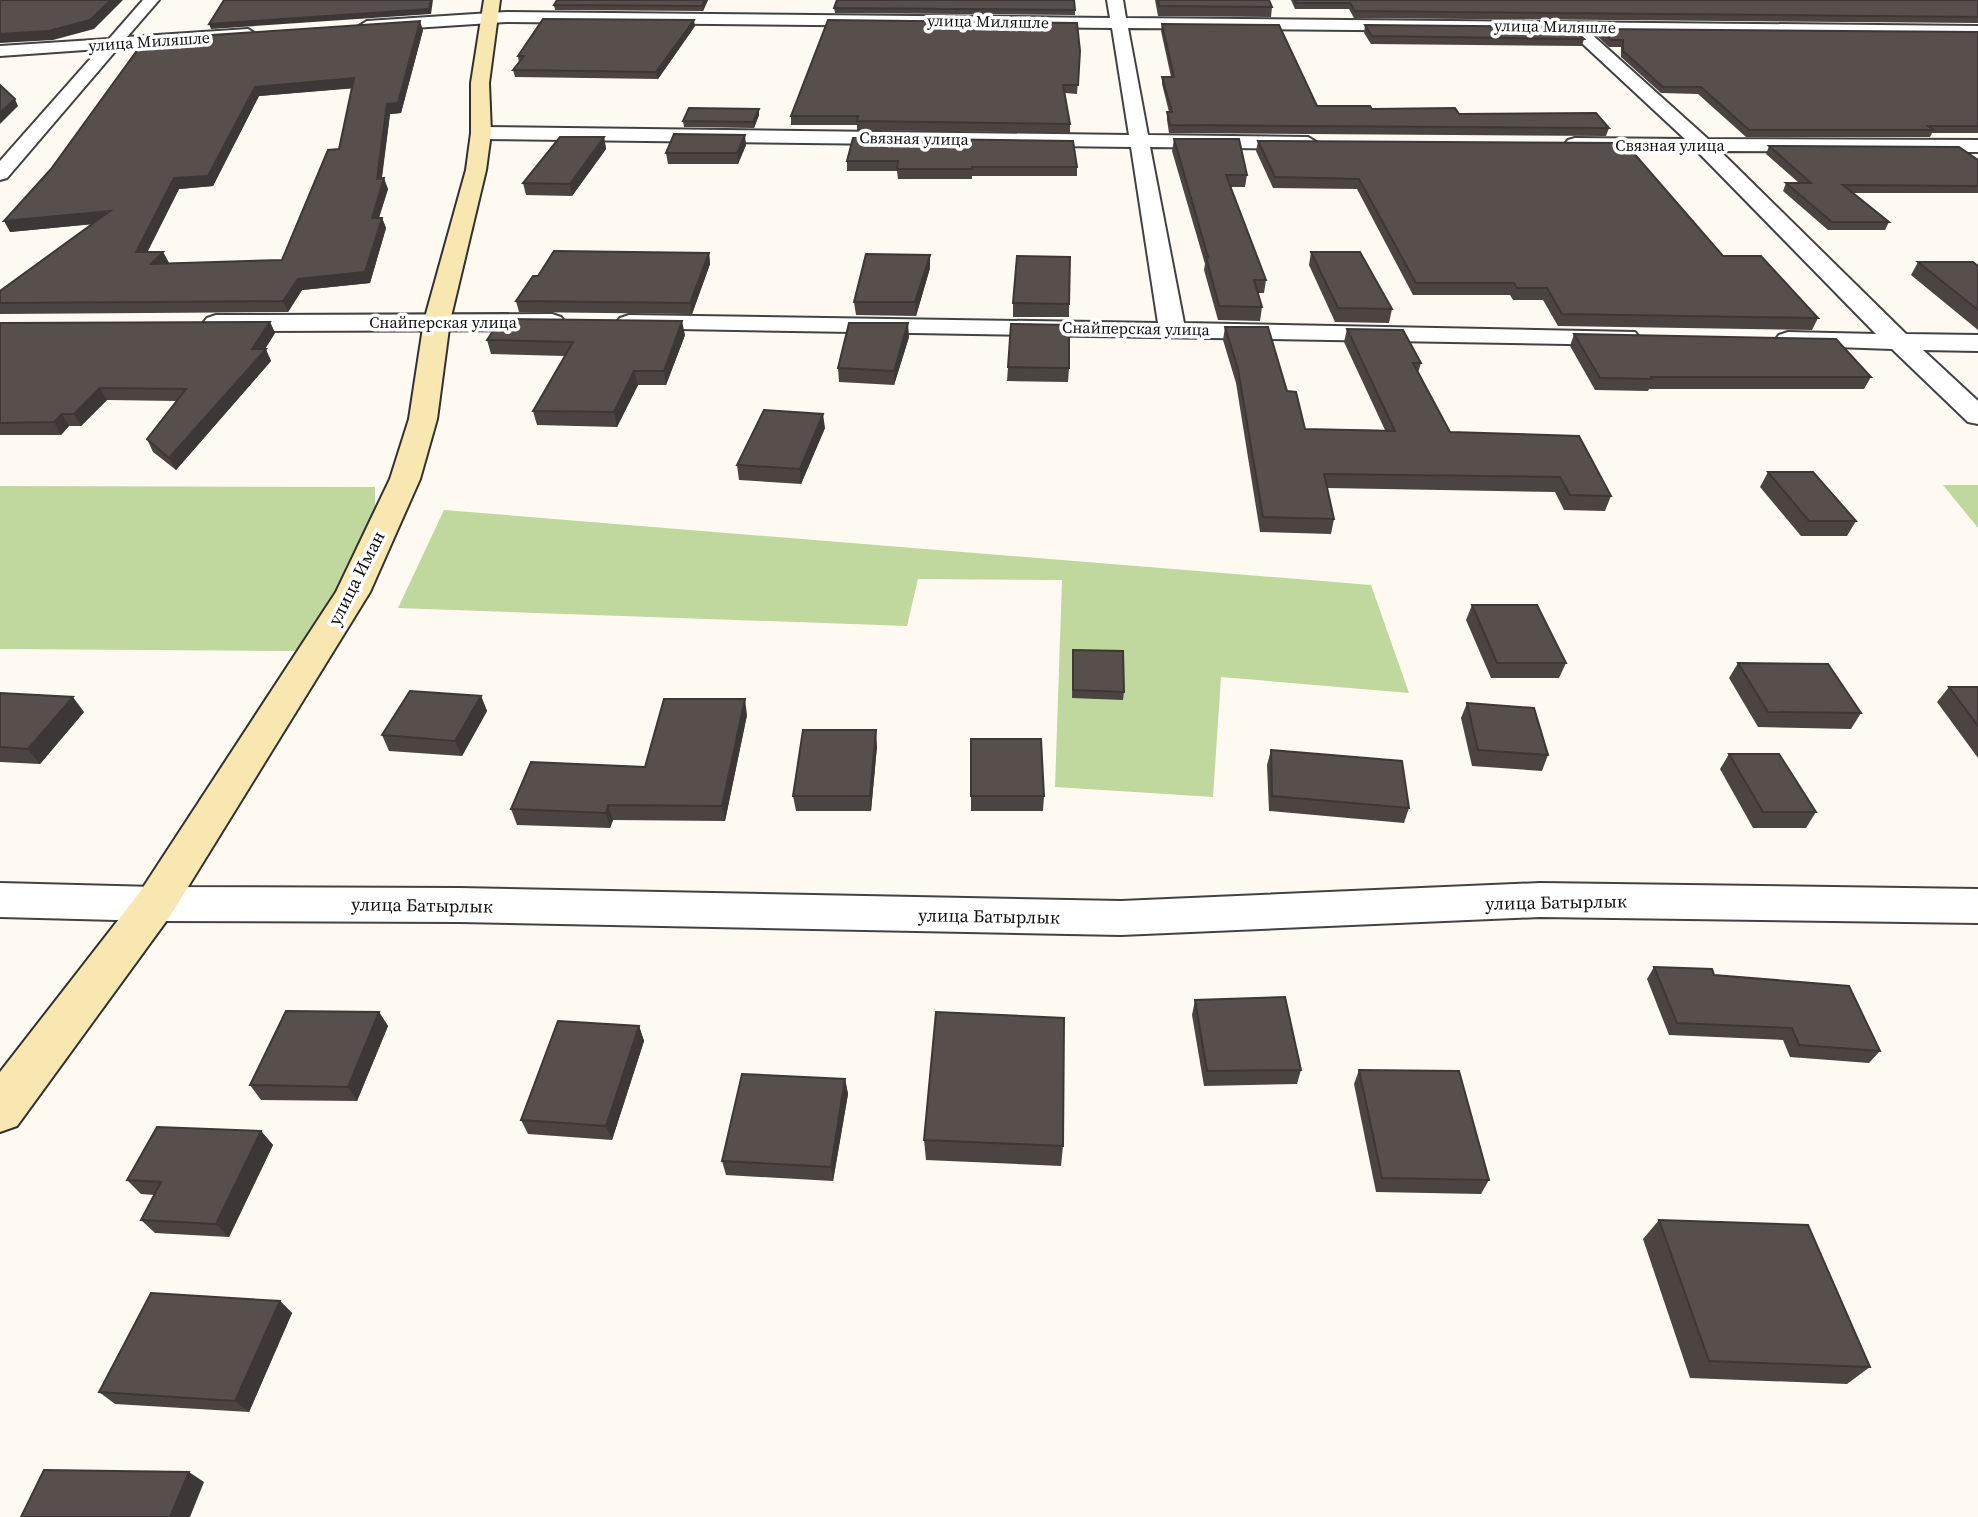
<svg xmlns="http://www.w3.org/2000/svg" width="1978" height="1517" font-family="'Source Serif 4',serif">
	<rect width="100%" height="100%" fill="#fefaf2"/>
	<g fill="#c0d79e">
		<polygon points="1943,485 1978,485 1978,528"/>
		<polygon points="0,486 375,487 375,521 302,651 0,649"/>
		<polygon points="444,510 1371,585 1409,693 1221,677 1213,797 1055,787 1062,580 918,579 907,626 398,608"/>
	</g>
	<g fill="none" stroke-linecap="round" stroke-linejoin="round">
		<g stroke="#424242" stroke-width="4">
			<g id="street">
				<polygon points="143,0 159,0 127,37 248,29 256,34 248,39 118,48 7,178 0,180 0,161 99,49 0,56 0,46 109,39"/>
				<polygon points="1107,0 1123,0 1126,18 1978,26 1978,36 1589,32 1708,139 1978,140 1978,152 1720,151 1906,334 1978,335 1978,351 1923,350 1978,401 1978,424 1968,422 1892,349 1779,345 1775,340 1779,335 1788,332 1876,334 1697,151 1568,148 1565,144 1568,140 1575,138 1685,139 1570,32 1128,28 1148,135 1308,137 1318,143 1308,149 1150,147 1184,323 1635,332 1639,337 1635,342 1626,345 620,328 616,323 620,318 629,315 1158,323 1131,147 481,139 471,133 481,127 1129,135 1112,28 506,22 367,31 359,26 367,21 506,12 1110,18"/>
				<polygon points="552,314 561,317 565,322 561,327 552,330 216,331 207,328 203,323 207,318 216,315"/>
				<polygon points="0,883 155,887 460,888 1121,901 1540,883 1978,889 1978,923 1540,917 1121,935 460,922 155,921 0,917"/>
			</g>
		</g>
		<g stroke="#313131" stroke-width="4">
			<polygon id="secondary" points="484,0 500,0 489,83 491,133 486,170 450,321 437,419 420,479 370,592 170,916 17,1126 0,1132 0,1072 140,892 336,592 390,479 409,419 424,321 466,170 471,133 471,83"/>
		</g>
		<use href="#street" fill="#fff" fill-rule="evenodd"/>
		<use href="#secondary" fill="#f9e7b2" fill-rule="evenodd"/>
	</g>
	<g fill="#4b4441" fill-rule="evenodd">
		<polygon points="557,0 708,0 703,11 555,10 554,5"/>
		<polygon points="1155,0 1269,0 1272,7 1271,17 1158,16"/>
		<polygon points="1291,0 1978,0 1978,23 1354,18 1349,9 1295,9"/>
		<polygon points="834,8 1075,10 1075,15 835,13"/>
		<polygon points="1162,24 1317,106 1459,114 1609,128 1606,136 1169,133 1167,120 1167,112 1169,112 1162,84 1162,77 1171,77 1161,31"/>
		<polygon points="1365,25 1584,39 1582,46 1371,44 1364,33"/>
		<polygon points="695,26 658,79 515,77 513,70 519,63 518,56"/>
		<polygon points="1598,29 1978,32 1978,133 1932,133 1930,137 1746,137 1698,94 1661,93 1621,57 1621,47 1609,47 1596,35"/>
		<path d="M423,30L401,113L390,114L382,178L388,189L379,218H382L386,228L370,283L302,290L288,312L0,314V291L92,224L10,232L51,169ZM352,88L339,149L282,260L169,263L163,252H147L179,189L213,186L259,96Z"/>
		<polygon points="1080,51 1077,94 1065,93 1070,124 1070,133 857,130 857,125 791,125 791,116"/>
		<polygon points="759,109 759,115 754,128 684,127 683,121"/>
		<polygon points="604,137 606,149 572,196 526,195 523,183"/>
		<polygon points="853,138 1077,167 1077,176 972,176 972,179 898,179 897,171 847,171 847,161"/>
		<polygon points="1174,139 1247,175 1245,187 1231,187 1266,280 1264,293 1258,293 1262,307 1260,321 1218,320 1204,270 1205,264 1172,151"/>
		<polygon points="1258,141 1723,256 1818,318 1812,330 1558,326 1543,300 1513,300 1510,295 1413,295 1357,189 1273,188 1256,151"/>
		<polygon points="746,145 738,164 668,164 666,153"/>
		<polygon points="1769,146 1978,160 1978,193 1852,193 1889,222 1885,230 1828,230 1783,191 1786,183 1799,183 1766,154"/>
		<polygon points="1311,252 1392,309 1389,323 1335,322 1309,265"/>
		<polygon points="709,253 710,264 692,314 519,312 516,301 538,276"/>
		<polygon points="1918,262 1978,266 1978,330 1911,275"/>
		<polygon points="930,268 916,316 856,315 854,302"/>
		<polygon points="1013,303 1069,304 1069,317 1013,317"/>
		<polygon points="270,322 275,333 265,349 271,361 176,470 153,452 147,439 177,401 107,400 81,426 69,426 61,435 0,435 0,323"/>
		<polygon points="1225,327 1287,391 1305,429 1385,430 1344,342 1347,329 1421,363 1418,373 1450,432 1611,496 1605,511 1564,510 1555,492 1327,488 1334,519 1331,534 1260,532 1236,383 1223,340"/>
		<polygon points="1574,334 1871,377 1864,389 1649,389 1648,391 1595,390 1570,346"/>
		<polygon points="685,335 666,385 638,385 617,427 537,425 533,411 565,356 491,354 487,340"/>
		<polygon points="909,337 894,385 839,382 838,368"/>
		<polygon points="1008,367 1069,368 1068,382 1007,381"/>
		<polygon points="825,428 801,484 739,480 737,465"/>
		<polygon points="1768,472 1856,521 1847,536 1801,536 1760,487"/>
		<polygon points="1472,605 1566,663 1559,678 1491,678 1466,620"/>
		<polygon points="1073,650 1124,692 1123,700 1072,698"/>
		<polygon points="1738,663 1861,713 1851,729 1758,727 1729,678"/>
		<polygon points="1949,687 1978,687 1978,758 1937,702"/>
		<polygon points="0,693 84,712 40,764 0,762"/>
		<polygon points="481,696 487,711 462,756 389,751 382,735"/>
		<polygon points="1467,703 1548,755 1542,771 1472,766 1461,718"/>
		<polygon points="747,715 725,821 613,820 610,828 517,825 511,809 645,767"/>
		<polygon points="877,746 871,811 796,811 793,796"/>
		<polygon points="1271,750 1409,808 1404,823 1269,811 1267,765"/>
		<polygon points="1729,754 1816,812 1806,828 1753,828 1720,769"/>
		<polygon points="971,796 1044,796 1043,811 971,811"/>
		<polygon points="1654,967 1714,975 1880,1051 1869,1063 1790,1057 1783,1040 1669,1035 1647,979"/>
		<polygon points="1195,1000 1301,1070 1297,1084 1204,1086 1192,1015"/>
		<polygon points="379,1012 388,1026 357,1101 261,1100 250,1085"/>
		<polygon points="639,1026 644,1041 612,1140 528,1134 521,1120"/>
		<polygon points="1359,1070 1489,1180 1481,1194 1376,1192 1354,1084"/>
		<polygon points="845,1079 848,1094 833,1181 726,1175 722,1161"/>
		<polygon points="261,1131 273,1145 229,1237 155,1233 141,1220 154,1195 141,1194 127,1180"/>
		<polygon points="924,1140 1063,1146 1061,1166 926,1160"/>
		<polygon points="1659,1220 1870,1367 1847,1384 1690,1378 1643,1239"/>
		<polygon points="280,1301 292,1313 249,1412 115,1404 99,1392"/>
	</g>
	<g fill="#3d3735">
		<polygon points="111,0 123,0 94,29 53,40 0,43 0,34"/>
		<polygon points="433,0 431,14 211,29 209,24"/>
		<polygon points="705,0 708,0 703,11 702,6"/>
		<polygon points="694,20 695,26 658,79 656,72"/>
		<polygon points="420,21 423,30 401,113 390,114 380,189 377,179 387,104"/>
		<polygon points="354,78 357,88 259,96 213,186 179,189 142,263 136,252 174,178 255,87"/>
		<polygon points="15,99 18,106 0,124 0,113"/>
		<polygon points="759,109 759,115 754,128 753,122"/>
		<polygon points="745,135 746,145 738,164 737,153"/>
		<polygon points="604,137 606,149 572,196 570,184"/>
		<polygon points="384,178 388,189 375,229 372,218"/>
		<polygon points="110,211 115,222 10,232 4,221"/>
		<polygon points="382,218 386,228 370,283 302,290 288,312 283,301 298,279"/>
		<polygon points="163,252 169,263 151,264"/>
		<polygon points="709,253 710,264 692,314 690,303"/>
		<polygon points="930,255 930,268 916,316 915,302"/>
		<polygon points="682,321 685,335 666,385 664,371"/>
		<polygon points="270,322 275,333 263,352 266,349 271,361 176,470 169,458 252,349"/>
		<polygon points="908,323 909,337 894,385 894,371"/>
		<polygon points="634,371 638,385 617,427 614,412"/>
		<polygon points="100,388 107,400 81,426 74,414"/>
		<polygon points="62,414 69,426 61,435 54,422"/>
		<polygon points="823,414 825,428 801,484 800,469"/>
		<polygon points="481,696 487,711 462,756 455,741"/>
		<polygon points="73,697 84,712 40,764 28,749"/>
		<polygon points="745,699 747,715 725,821 722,806"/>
		<polygon points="876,730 877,746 871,811 870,796"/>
		<polygon points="608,805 613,820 610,828 606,813"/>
		<polygon points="379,1012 388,1026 357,1101 348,1087"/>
		<polygon points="639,1026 644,1041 612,1140 606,1126"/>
		<polygon points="845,1079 848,1094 833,1181 831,1167"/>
		<polygon points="261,1131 273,1145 229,1237 216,1224"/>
		<polygon points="280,1301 292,1313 249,1412 235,1401"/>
		<polygon points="189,1472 204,1482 190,1517 170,1517"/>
	</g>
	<g fill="#574f4c" stroke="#3d3735" stroke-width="2" fill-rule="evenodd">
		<polygon points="0,0 111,0 90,20 49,31 0,34"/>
		<polygon points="224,0 431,0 429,9 209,24"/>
		<polygon points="557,0 705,0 702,6 554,5"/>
		<polygon points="837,0 1074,0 1075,10 834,8"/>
		<polygon points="1158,0 1269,0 1272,7 1159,6"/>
		<polygon points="1295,0 1978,0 1978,17 1355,11 1350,3 1296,3"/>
		<polygon points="543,19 694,20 656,72 513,70 524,56 518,56"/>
		<polygon points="828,20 1077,23 1080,51 1078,85 1063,85 1070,124 857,121 858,116 791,116"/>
		<path d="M420,21L398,103L387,104L377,179L384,178L372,218H382L365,272L298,279L283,301L0,303V291L110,211L4,221L51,169L141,45L194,42L197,36ZM354,78L339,149L328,150L282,260L151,264L163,252H136L174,178L208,176L255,87Z"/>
		<polygon points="1162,24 1279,25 1317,106 1370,106 1372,109 1455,108 1459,114 1596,113 1609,128 1170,125 1167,112 1172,112 1162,77 1174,77"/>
		<polygon points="1365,25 1571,27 1584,39 1372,36"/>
		<polygon points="1598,29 1978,32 1978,126 1928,126 1934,130 1749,130 1701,87 1663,87 1623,51 1623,40 1611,40"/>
		<polygon points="0,85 15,99 0,113"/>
		<polygon points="689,108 759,109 753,122 683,121"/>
		<polygon points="674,134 745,135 737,153 666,153"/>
		<polygon points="560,137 604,137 570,184 523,183"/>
		<polygon points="853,138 1073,141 1077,167 972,167 972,169 897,169 898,161 847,161"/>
		<polygon points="1174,139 1239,139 1247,175 1226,175 1266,280 1254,280 1262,307 1219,306 1206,257 1208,257"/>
		<polygon points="1258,141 1625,143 1723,256 1761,256 1818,318 1562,314 1547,288 1517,288 1514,283 1416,283 1359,179 1275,177"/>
		<polygon points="1769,146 1959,147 1978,160 1978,186 1843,185 1889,222 1832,222 1786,183 1811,183"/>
		<polygon points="554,251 709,253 690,303 516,301 533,276 538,276"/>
		<polygon points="1311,252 1360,252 1392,309 1338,308"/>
		<polygon points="866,254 930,255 915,302 854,302"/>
		<polygon points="1017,256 1070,257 1069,304 1013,303"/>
		<polygon points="1918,262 1973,262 1978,266 1978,310"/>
		<polygon points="501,319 682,321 664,371 634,371 614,412 533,411 573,342 487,340"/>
		<polygon points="270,322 252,349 266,349 169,458 147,439 186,389 100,388 74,414 62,414 54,422 0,423 0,323"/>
		<polygon points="849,323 908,323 894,371 838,368"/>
		<polygon points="1011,324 1069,325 1069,368 1008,367"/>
		<polygon points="1225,327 1268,327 1287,391 1296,392 1305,429 1395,431 1347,329 1403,330 1421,363 1413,363 1450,432 1579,436 1611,496 1570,495 1560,477 1324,474 1334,519 1263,517 1238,369"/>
		<polygon points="1574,334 1836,339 1871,377 1651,377 1652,379 1600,378"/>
		<polygon points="764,410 823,414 800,469 737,465"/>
		<polygon points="1768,472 1813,472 1856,521 1809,521"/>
		<polygon points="1472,605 1537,605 1566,663 1497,663"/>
		<polygon points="1073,650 1123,651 1124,692 1073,690"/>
		<polygon points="1738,663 1828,664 1861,713 1768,712"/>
		<polygon points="1949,687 1978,687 1978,726"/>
		<polygon points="410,691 481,696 455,741 382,735"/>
		<polygon points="0,693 73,697 28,749 0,747"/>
		<polygon points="664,699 745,699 722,806 608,805 606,813 511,809 531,762 645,767"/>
		<polygon points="1467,703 1534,708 1548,755 1478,750"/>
		<polygon points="803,730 876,730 870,796 793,796"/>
		<polygon points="971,739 1041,739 1044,796 971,796"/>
		<polygon points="1271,750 1402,761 1409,808 1272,796"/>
		<polygon points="1729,754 1779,754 1816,812 1763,812"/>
		<polygon points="1654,967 1712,969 1714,975 1849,986 1880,1051 1799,1045 1792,1028 1677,1023"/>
		<polygon points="1285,997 1301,1070 1207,1071 1195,1000"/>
		<polygon points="286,1011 379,1012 348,1087 250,1085"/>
		<polygon points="936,1012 1064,1018 1063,1146 924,1140"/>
		<polygon points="558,1021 639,1026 606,1126 521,1120"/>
		<polygon points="1359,1070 1459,1071 1489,1180 1382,1178"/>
		<polygon points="742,1074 845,1079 831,1167 722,1161"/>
		<polygon points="157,1127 261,1131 216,1224 141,1220 161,1182 127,1180"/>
		<polygon points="1659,1220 1808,1225 1870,1367 1709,1361"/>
		<polygon points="151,1293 280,1301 235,1401 99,1392"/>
		<polygon points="44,1470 189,1472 170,1517 21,1517"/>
	</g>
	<g text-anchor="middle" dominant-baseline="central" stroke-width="7" stroke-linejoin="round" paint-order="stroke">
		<g font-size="16" fill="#0f0f0f" stroke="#fff">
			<text transform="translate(988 21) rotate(1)">улица Миляшле</text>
			<text transform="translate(1555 26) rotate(1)">улица Миляшле</text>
			<text transform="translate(149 41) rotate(-4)">улица Миляшле</text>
			<text transform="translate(914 138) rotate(1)">Связная улица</text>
			<text x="1670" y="145">Связная улица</text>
			<text x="443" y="322">Снайперская улица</text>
			<text transform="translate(1136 328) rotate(1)">Снайперская улица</text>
		</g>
		<g font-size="18" fill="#0f0f0f" stroke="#fff">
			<text transform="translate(356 578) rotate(-63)">улица Иман</text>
			<text transform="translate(1556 902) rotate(-1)">улица Батырлык</text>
			<text transform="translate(422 905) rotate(1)">улица Батырлык</text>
			<text transform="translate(989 916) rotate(1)">улица Батырлык</text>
		</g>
	</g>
</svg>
